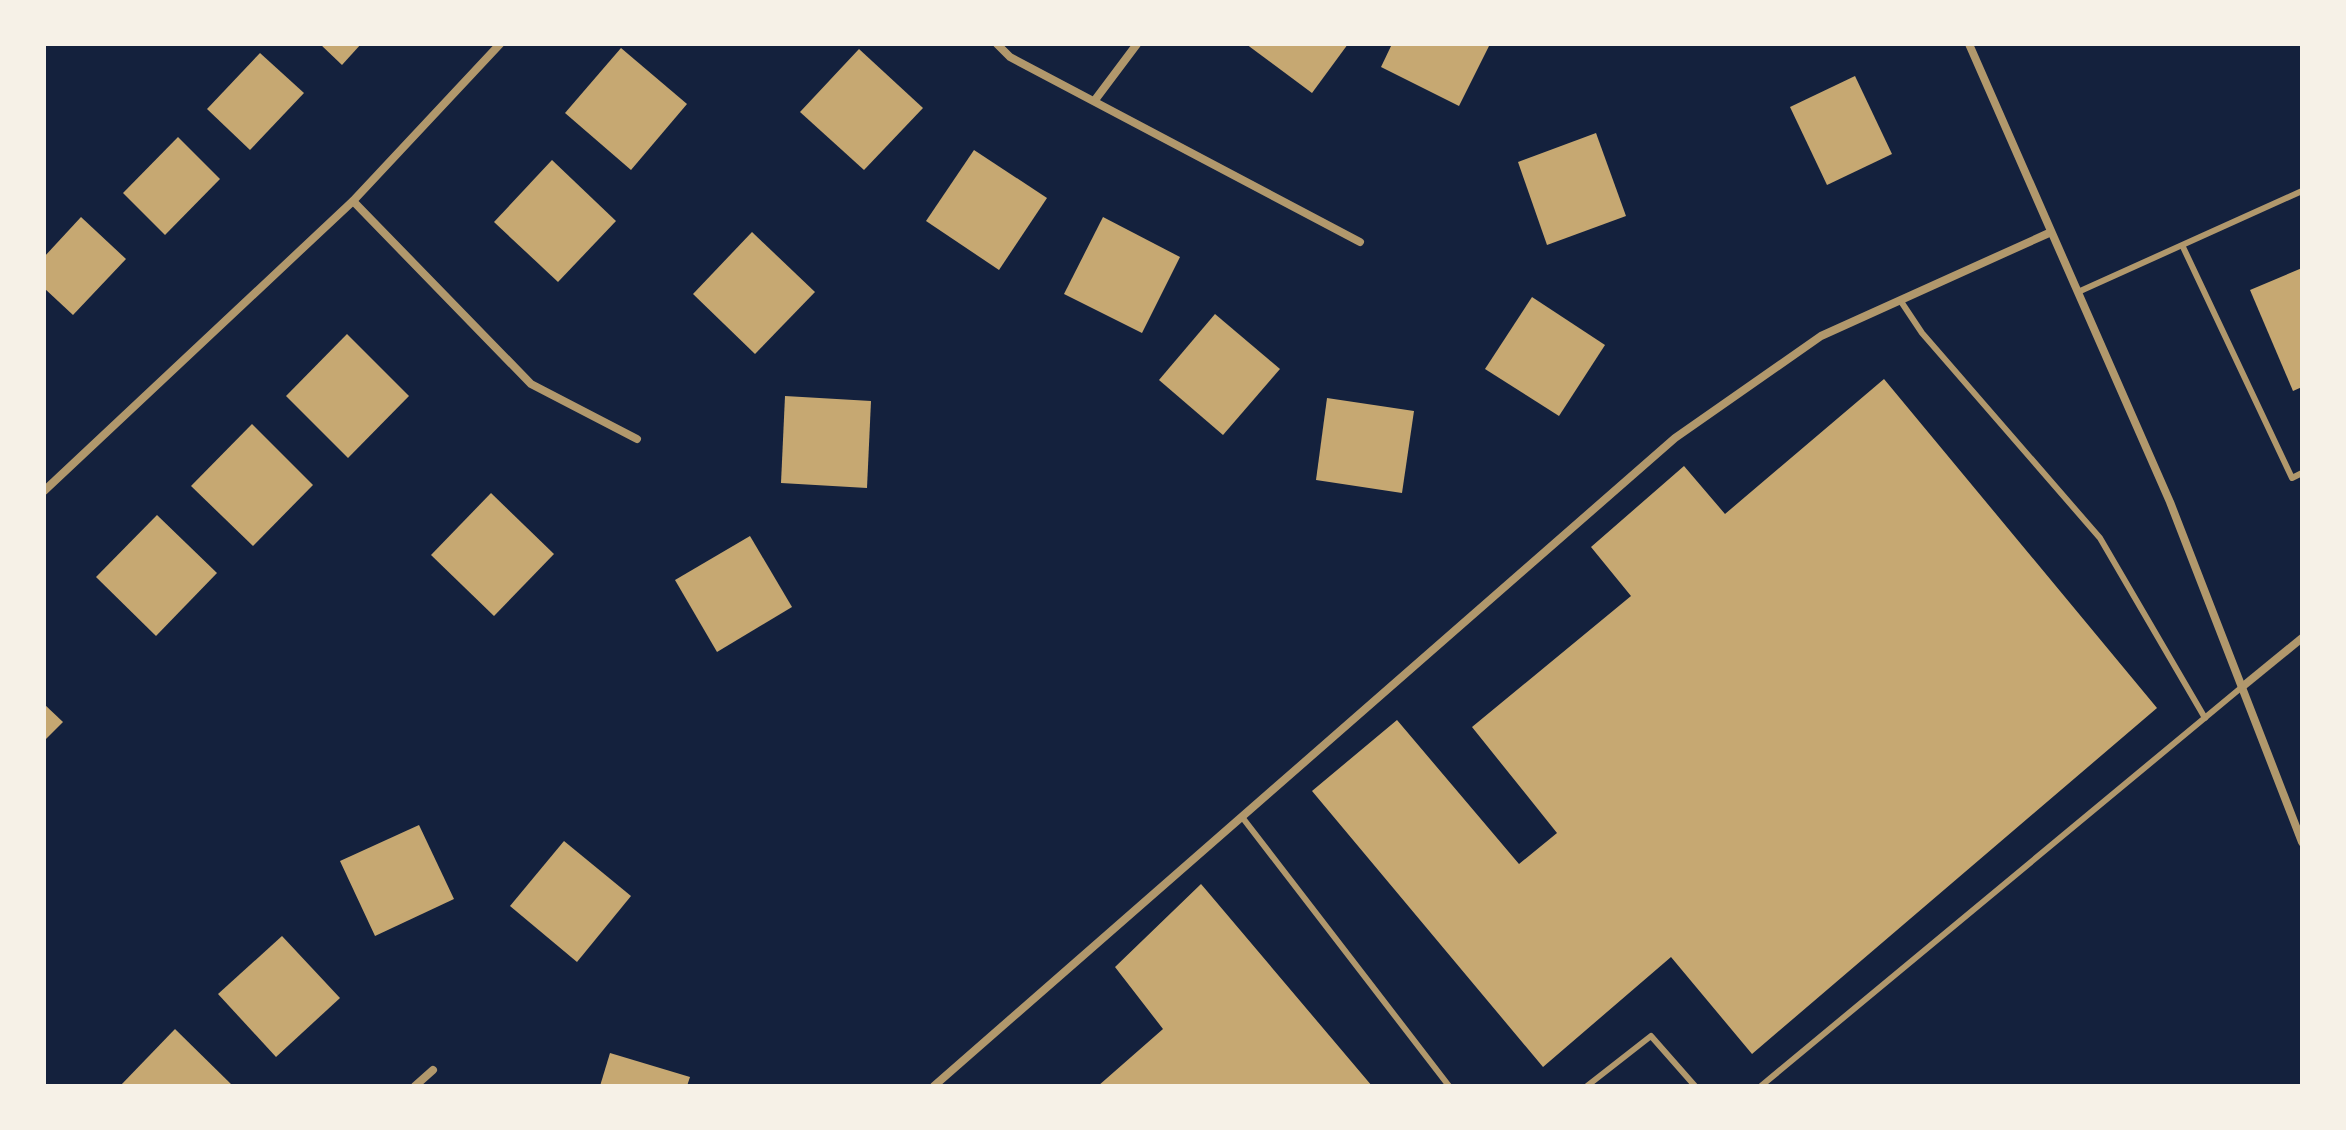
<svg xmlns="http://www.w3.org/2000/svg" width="2346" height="1130" font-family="'Exo 2',sans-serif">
	<rect width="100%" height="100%" fill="#14213d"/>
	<g fill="#c6a872">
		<polygon points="320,44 361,44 342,65"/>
		<polygon points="1246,44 1348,44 1312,93"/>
		<polygon points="1392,44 1490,44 1459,106 1381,67"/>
		<polygon points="621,48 687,104 631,170 565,113"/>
		<polygon points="859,49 923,108 864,170 800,112"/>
		<polygon points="260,53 304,93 250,150 207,109"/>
		<polygon points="1855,76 1892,154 1827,185 1790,107"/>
		<polygon points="1596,133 1626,216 1547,245 1518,162"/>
		<polygon points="178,137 220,179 165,235 123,193"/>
		<polygon points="974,150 1047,198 999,270 926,221"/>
		<polygon points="552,160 616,221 558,282 494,222"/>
		<polygon points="81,217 126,259 73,315 44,288 44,257"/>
		<polygon points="1103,217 1180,257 1142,333 1064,294"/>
		<polygon points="752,232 815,292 755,354 693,294"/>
		<polygon points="2302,268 2302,387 2293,391 2250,290"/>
		<polygon points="1532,297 1605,345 1559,416 1485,369"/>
		<polygon points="1215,314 1280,369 1223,435 1159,380"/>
		<polygon points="347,334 409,396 348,458 286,396"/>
		<polygon points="1884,379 2157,708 1752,1054 1671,957 1543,1067 1312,791 1397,720 1519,864 1557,833 1472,727 1631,596 1591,547 1684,466 1725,514"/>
		<polygon points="785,396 871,401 867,488 781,483"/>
		<polygon points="1327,398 1414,411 1402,493 1316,480"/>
		<polygon points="252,424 313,485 253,546 191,486"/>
		<polygon points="491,493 554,554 494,616 431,555"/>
		<polygon points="157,515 217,573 156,636 96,577"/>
		<polygon points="750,536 792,607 717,652 675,580"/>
		<polygon points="44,704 63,722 44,741"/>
		<polygon points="419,825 454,899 375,936 340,861"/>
		<polygon points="564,841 631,896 577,962 510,906"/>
		<polygon points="1201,884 1207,891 1372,1086 1098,1086 1163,1029 1115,967"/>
		<polygon points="282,936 340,998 276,1057 218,994"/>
		<polygon points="175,1029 233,1086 120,1086"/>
		<polygon points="610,1053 690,1077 687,1086 600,1086"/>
	</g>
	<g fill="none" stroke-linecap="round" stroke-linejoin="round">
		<g stroke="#b1986c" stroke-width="6">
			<polyline points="2183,247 2292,478 2302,473"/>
			<polyline points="2078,292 2302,191"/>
			<polyline points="1900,300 1922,333 2100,538 2205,718"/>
			<polyline points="1242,817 1449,1086"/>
			<polyline points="1587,1086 1651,1036 1695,1086"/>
			<polyline points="1761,1086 2242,687"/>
		</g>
		<g stroke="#b1986c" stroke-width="8">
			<polyline points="997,44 1010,57 1360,242"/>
			<polyline points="1969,44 2170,502 2302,842"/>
			<polyline points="1095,100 1137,44"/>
			<polyline points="353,201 531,384 637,439"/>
			<polyline points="44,491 353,201 500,44"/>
			<polyline points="2242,687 2302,638"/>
			<polyline points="415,1086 433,1070"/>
			<polyline points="934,1086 1675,438 1821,336 2049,233"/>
		</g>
	</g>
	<rect width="2346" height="1130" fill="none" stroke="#f6f1e7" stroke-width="92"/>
</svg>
